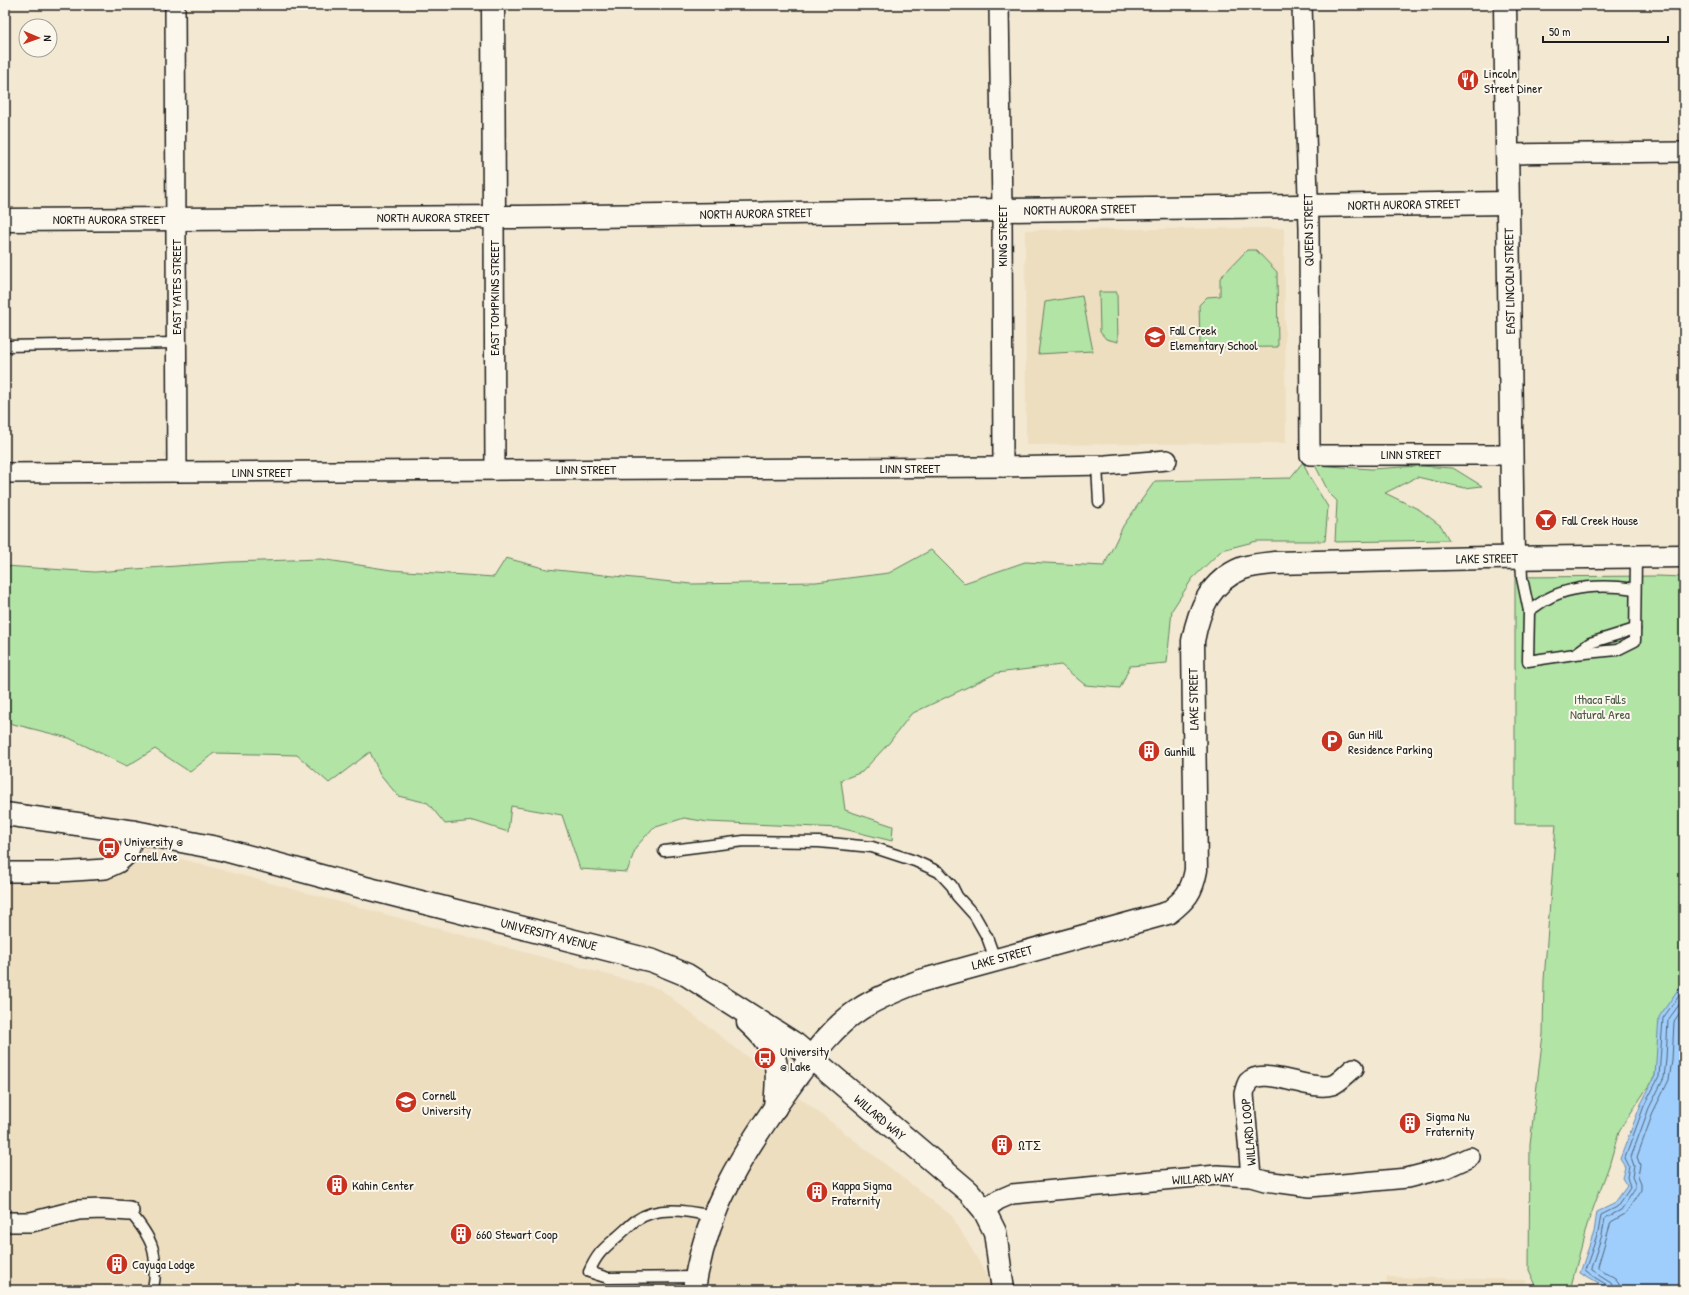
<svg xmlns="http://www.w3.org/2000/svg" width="1689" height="1295" font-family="'Patrick Hand',sans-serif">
	<rect width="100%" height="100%" fill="#f3e8d2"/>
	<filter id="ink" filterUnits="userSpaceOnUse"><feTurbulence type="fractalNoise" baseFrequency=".025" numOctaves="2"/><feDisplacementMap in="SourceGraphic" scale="8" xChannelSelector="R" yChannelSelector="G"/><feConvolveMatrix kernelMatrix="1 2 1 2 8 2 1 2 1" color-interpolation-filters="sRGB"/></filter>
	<g filter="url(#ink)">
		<g fill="#eedec0">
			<polygon points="1284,228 1286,443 1026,445 1025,230"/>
			<polygon points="145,849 660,989 952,1216 996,1290 5,1290 5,881 104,878 136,862"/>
			<polygon points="1387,1277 1526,1280 1526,1290 1386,1290"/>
		</g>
		<g fill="#b1e4a5" stroke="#668060">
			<polygon points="1247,250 1256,250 1277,272 1278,347 1204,348 1200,344 1199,305 1207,297 1220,296 1220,278"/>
			<polygon points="1099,292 1117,292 1118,342 1106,339 1100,332"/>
			<polygon points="1082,296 1093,351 1038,354 1045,302"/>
			<polygon points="1303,462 1309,476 1328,507 1325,541 1257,541 1222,550 1192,579 1172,610 1167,663 1130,666 1120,688 1085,685 1061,665 997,673 911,714 889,743 862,772 841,780 845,810 893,826 892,841 840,828 708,822 684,818 653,828 636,847 627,872 580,869 562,815 511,806 508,832 474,821 445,824 428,803 398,796 380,774 370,752 329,783 297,755 214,753 190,772 155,749 127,766 69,738 5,722 5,566 95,572 231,562 321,559 391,570 494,577 506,558 547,569 691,584 816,582 889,573 931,550 964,583 1025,562 1104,566 1123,526 1155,481 1290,478"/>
			<polygon points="1315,465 1371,469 1420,466 1453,468 1482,486 1465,488 1417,477 1385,493 1420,510 1441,526 1449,540 1335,542 1337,501 1329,493"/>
			<polygon points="1657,576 1684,577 1684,956 1683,969 1684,981 1679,990 1657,1059 1655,1076 1619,1131 1609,1166 1587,1225 1570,1290 1538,1290 1529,1270 1530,1144 1543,1034 1544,980 1556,824 1515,824 1515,577"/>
		</g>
		<polygon fill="#a0cefc" stroke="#6b87a2" points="1684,981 1684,1290 1609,1290 1580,1273 1594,1232 1597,1212 1614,1204 1627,1186 1622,1178 1625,1167 1620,1159 1641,1104 1655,1076 1659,1017"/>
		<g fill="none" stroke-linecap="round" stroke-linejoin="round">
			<g stroke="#516376" stroke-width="1">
				<polyline points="1609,1290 1607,1285 1586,1272 1585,1270 1598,1233 1601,1215 1617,1207 1630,1188 1627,1177 1629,1166 1625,1158 1644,1106 1659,1077 1663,1018 1684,989"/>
				<polyline points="1614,1290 1611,1282 1592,1270 1591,1268 1602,1235 1605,1218 1621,1210 1635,1189 1635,1184 1632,1177 1634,1166 1631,1157 1649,1108 1664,1078 1666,1059 1668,1020 1684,998"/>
				<polyline points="1620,1290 1619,1283 1615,1278 1599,1268 1598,1266 1611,1222 1625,1214 1641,1190 1641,1183 1638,1176 1640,1165 1637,1157 1654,1110 1669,1080 1672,1060 1674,1022 1684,1008"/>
			</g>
			<g stroke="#1c1c1c" stroke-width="13">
				<g id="service">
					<polyline points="5,346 176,343"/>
					<polyline points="1097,465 1099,502"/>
					<polyline points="1521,557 1522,578 1529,611 1528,661 1575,654 1617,650 1635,641 1636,556"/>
					<path d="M1529,611C1535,607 1541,602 1547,599C1573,585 1607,585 1635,589"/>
					<polyline points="1575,654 1590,643 1635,629"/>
					<polyline points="664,851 744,841 819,842 872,847 915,861 939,872 952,886 957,896 975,916 987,937 995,959"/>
					<path d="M129,1211C153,1239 159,1253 153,1290"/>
					<path d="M696,1277L608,1278L589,1272C597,1254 602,1250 617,1237C623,1232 629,1226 635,1221C658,1205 687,1211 712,1216"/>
				</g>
			</g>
			<g stroke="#1c1c1c" stroke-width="22">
				<g id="minor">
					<polyline points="175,5 177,472"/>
					<polyline points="999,5 1002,210 1003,467"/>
					<polyline points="1302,5 1309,228 1310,455 1512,455"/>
					<polyline points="1507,154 1684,152"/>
					<polyline points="494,217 495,470"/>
					<polyline points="5,473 1003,467 1106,465 1167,460"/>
					<polyline points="5,872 58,872 105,869 118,863 128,854 135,832"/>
					<path d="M1251,1177L1244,1094C1245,1090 1246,1085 1248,1082C1264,1065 1309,1092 1332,1085C1339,1083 1347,1073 1354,1068"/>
					<polyline points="984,1210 998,1200 1012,1194 1217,1175 1251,1177 1265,1181 1310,1187 1407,1178 1446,1168 1470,1157"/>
					<polyline points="5,1222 31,1222 78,1210 102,1209 129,1211"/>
				</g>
			</g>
			<g stroke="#1c1c1c" stroke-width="25">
				<g id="tertiary">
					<polyline points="493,5 494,217"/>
					<polyline points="1505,5 1513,557"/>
					<polyline points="5,220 518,217 1508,203"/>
					<polyline points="5,814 135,832 217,848 358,886 653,961 687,975 795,1044 969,1192 984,1210 995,1232 1003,1290"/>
					<path d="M748,1022C781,1051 778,1067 775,1108"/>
					<path d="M694,1290C705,1209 746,1147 793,1082C812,1056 832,1027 860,1009C878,997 900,989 920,981L1168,913C1186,899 1192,892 1196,870L1193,641C1199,609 1210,581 1243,568C1253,565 1264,564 1274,563L1487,558L1684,556"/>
				</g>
			</g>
			<use href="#service" stroke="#fbf7ec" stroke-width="10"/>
			<use href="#minor" stroke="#fbf7ec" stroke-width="19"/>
			<use href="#tertiary" stroke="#fbf7ec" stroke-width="22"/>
		</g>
	</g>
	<defs>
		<g id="restaurant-disc" transform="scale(1.15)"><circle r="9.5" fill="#c8321e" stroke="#fbf7ec"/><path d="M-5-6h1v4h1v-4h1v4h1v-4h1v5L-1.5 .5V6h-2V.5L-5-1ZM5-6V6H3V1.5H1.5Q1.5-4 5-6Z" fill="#fff"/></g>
		<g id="school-disc" transform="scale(1.15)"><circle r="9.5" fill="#c8321e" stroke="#fbf7ec"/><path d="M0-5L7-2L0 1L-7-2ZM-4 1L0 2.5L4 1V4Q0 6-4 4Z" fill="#fff"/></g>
		<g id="bar-disc" transform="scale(1.15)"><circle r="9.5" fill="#c8321e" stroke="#fbf7ec"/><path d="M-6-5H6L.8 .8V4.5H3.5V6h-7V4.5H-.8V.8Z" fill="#fff"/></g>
		<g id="parking-disc" transform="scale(1.15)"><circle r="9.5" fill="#c8321e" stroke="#fbf7ec"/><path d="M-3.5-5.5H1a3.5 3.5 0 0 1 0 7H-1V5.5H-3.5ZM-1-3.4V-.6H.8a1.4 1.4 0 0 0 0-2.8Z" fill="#fff"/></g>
		<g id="building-disc" transform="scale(1.15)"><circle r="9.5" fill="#c8321e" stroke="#fbf7ec"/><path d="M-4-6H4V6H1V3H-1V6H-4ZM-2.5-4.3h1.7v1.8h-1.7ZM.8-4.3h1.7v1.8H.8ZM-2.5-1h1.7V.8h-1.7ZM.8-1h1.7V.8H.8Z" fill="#fff"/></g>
		<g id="bus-disc" transform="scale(1.15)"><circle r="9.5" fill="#c8321e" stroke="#fbf7ec"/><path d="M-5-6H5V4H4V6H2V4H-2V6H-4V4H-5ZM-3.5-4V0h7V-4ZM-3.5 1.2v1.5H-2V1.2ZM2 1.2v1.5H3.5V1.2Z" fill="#fff"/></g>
		<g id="university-disc" transform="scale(1.15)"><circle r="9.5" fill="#c8321e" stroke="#fbf7ec"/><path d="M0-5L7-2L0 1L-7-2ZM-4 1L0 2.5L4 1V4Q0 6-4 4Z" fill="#fff"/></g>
	</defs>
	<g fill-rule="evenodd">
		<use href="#restaurant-disc" x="1468" y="80"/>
		<use href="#school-disc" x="1155" y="337"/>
		<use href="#bar-disc" x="1546" y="520"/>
		<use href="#parking-disc" x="1332" y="741"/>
		<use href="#building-disc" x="1149" y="751"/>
		<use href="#bus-disc" x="109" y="848"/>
		<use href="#bus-disc" x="765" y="1058"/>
		<use href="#university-disc" x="406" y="1102"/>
		<use href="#building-disc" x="1410" y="1123"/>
		<use href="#building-disc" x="1002" y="1145"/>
		<use href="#building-disc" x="337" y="1185"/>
		<use href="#building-disc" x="817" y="1192"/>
		<use href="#building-disc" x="461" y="1234"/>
		<use href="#building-disc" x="117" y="1264"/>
	</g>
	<g text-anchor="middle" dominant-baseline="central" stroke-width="4" stroke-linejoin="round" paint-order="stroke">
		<g font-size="13" fill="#1c1c1c" stroke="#fbf7ec" text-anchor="start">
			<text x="1484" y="73">Lincoln<tspan x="1484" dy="15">Street Diner</tspan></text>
			<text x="1170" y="330">Fall Creek<tspan x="1170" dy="15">Elementary School</tspan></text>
			<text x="1562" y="520">Fall Creek House</text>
			<text x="1348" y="734">Gun Hill<tspan x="1348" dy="15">Residence Parking</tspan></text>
			<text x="1164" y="751">Gunhill</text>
			<text x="124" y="841">University @<tspan x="124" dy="15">Cornell Ave</tspan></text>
			<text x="780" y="1051">University<tspan x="780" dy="15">@ Lake</tspan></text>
			<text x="422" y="1095">Cornell<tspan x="422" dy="15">University</tspan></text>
			<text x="1426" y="1116">Sigma Nu<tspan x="1426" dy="15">Fraternity</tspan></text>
			<text x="1018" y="1145">ΩΤΣ</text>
			<text x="352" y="1185">Kahin Center</text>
			<text x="832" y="1185">Kappa Sigma<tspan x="832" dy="15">Fraternity</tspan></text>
			<text x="476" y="1234">660 Stewart Coop</text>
			<text x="132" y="1264">Cayuga Lodge</text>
		</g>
		<g font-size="13" fill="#1c1c1c" stroke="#fbf7ec">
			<text transform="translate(1404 204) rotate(-1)">NORTH AURORA STREET</text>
			<text transform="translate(1080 209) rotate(-1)">NORTH AURORA STREET</text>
			<text transform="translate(756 213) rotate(-1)">NORTH AURORA STREET</text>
			<text x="433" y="217">NORTH AURORA STREET</text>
			<text x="109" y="219">NORTH AURORA STREET</text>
			<text transform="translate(1308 230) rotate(-91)">QUEEN STREET</text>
			<text transform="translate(1002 236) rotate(-90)">KING STREET</text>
			<text transform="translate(1509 281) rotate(-91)">EAST LINCOLN STREET</text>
			<text transform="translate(176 287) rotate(-90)">EAST YATES STREET</text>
			<text transform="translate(494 298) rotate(-90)">EAST TOMPKINS STREET</text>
			<text x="1411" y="454">LINN STREET</text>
			<text x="910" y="468">LINN STREET</text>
			<text x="586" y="469">LINN STREET</text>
			<text x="262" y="472">LINN STREET</text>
			<text transform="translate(1487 558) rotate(-1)">LAKE STREET</text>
			<text transform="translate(1193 699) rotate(-91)">LAKE STREET</text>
			<text transform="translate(549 934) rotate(14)">UNIVERSITY AVENUE</text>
			<text transform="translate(1002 957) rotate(-15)">LAKE STREET</text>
			<text transform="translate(880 1117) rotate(40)">WILLARD WAY</text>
			<text transform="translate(1248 1132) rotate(-95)">WILLARD LOOP</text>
			<text transform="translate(1203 1178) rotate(-3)">WILLARD WAY</text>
		</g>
		<g font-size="13" fill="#495845" stroke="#fbf7ec">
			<text x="1600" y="699">Ithaca Falls<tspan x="1600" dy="15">Natural Area</tspan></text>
		</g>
	</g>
	<rect width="1689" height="1295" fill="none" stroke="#fbf7ec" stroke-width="20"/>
	<rect x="10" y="10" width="1669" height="1275" fill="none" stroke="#1c1c1c" stroke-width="1.5" filter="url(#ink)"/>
	<g transform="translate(38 38) rotate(92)"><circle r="19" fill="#fbf7ec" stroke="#a29f99"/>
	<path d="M0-3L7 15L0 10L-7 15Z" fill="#c8321e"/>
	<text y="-6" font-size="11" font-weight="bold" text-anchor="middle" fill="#1c1c1c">N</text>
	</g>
	<path d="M1543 36v6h125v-6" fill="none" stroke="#1c1c1c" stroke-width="2"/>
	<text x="1549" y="36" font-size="12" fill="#1c1c1c" stroke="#fbf7ec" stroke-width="3" paint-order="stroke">50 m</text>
</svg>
